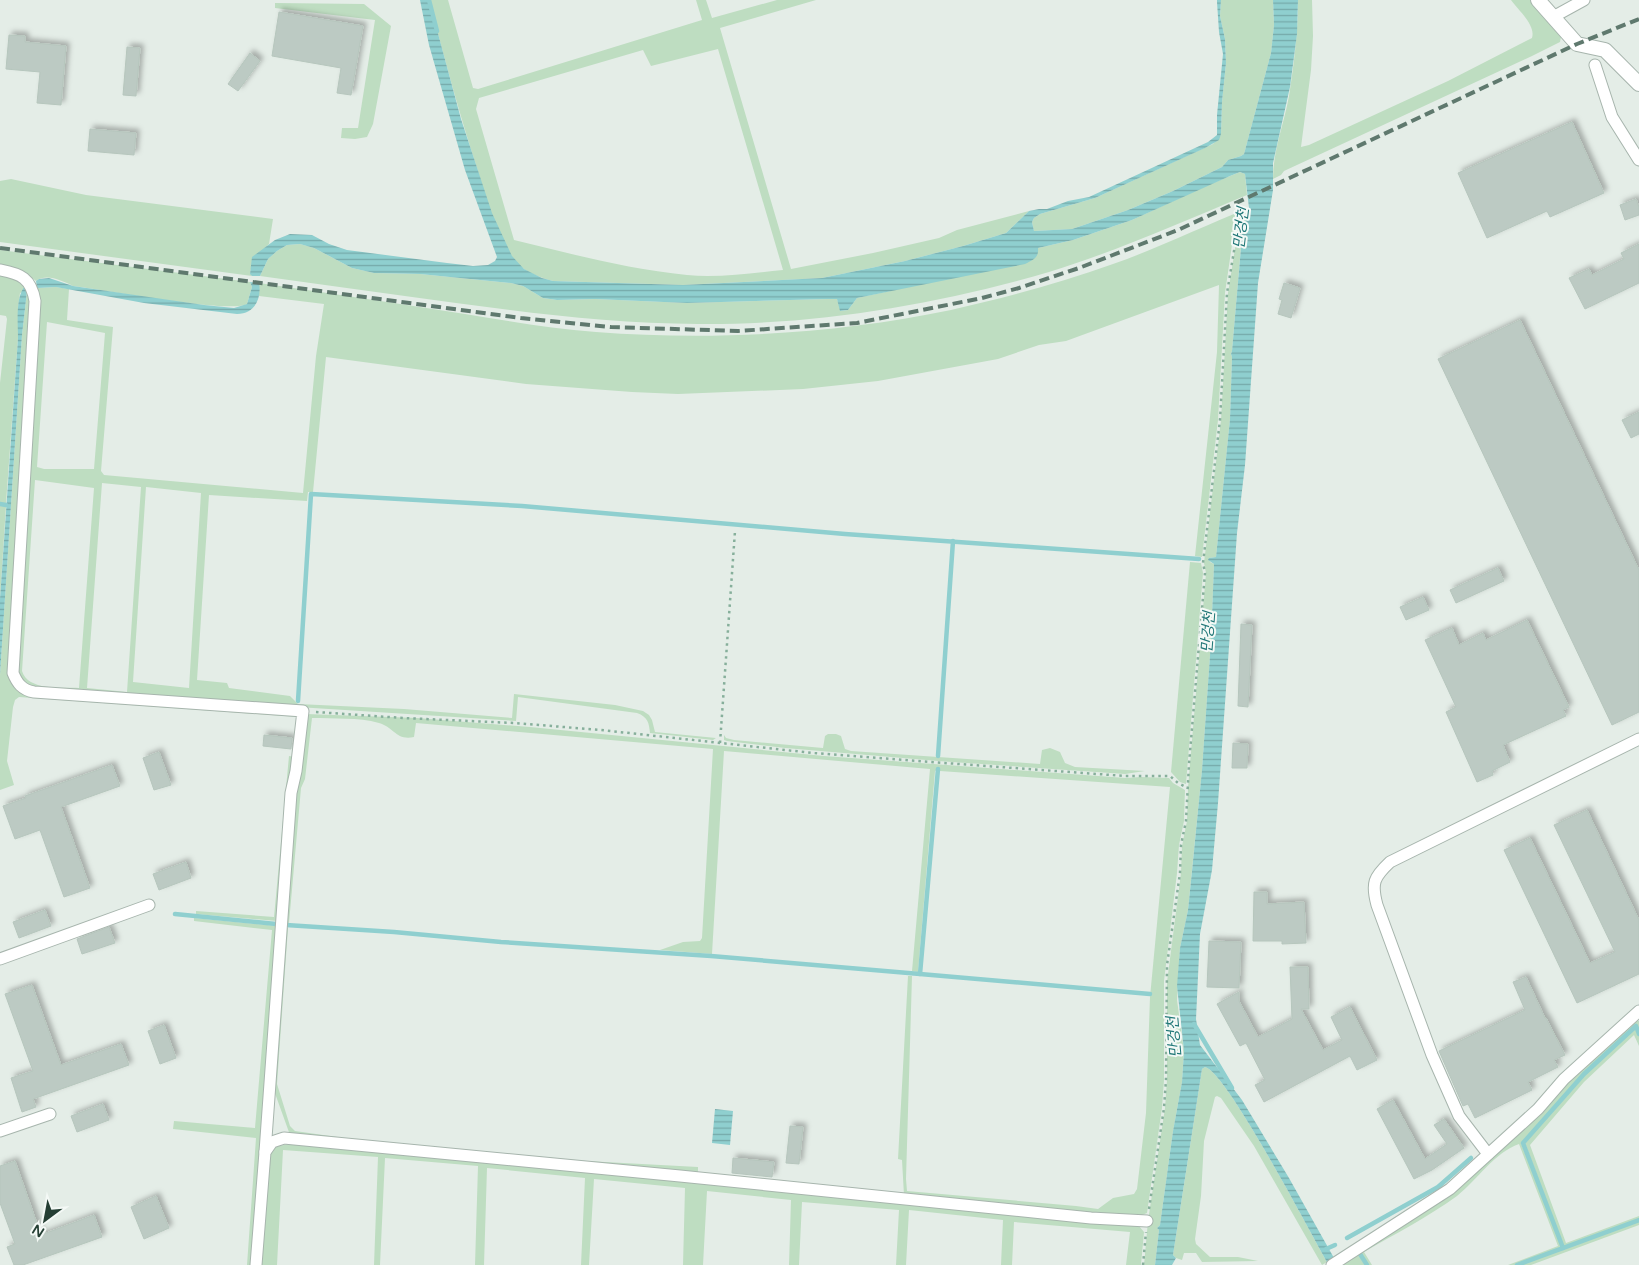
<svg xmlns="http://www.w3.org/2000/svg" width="1639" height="1265" font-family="'Varela Round','Noto Sans KR',sans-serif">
	<defs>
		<pattern id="water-rules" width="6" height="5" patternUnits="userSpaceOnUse" patternTransform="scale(1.25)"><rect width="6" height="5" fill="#8fcfcf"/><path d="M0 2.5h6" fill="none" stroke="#75a9a9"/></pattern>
		<filter id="shadow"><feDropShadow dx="3.5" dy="-3.5" stdDeviation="2.5" flood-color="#0004"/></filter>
	</defs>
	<rect width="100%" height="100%" fill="#e4ede7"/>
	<g fill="#beddc1" fill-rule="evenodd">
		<path d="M429,0H448L473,88L478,89L702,20L696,0H706L712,18L777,0H816L720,28L791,269L873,253L939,238L957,230L1029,211L1006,233L963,246L905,261L822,278L683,285L553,281C538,277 521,271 512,257C495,231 486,198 477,168C459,113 444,56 429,0ZM718,49L783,270C751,273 718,278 687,275C628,269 571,254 514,240L476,109L479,98L643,50L651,66Z"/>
		<polygon points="1221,0 1273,0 1274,25 1271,53 1244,154 1241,156 1228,160 1222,167 1173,191 1128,210 1072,229 1034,231 1032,222 1034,218 1040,214 1095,198 1213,144 1221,134 1222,102 1226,63 1225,39 1220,16"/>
		<path d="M1298,0H1312L1313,36L1311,70L1301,147L1309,145L1448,81L1532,38C1536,25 1518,10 1511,0H1531L1561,37L1560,42L1532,56L1284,171L1281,175L1273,179C1273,150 1284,124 1289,96C1294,64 1298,32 1298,0Z"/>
		<polygon points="275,3 364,4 391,26 373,124 367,137 355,139 341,138 342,128 358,128 375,20 275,8"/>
		<path d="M1240,172L1245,174L1247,195C1182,222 1117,251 1049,272C936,305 816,325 698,324C617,324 537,314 456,303C390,294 325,285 260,276L268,259L277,251L287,245L300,244L314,248L352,268L374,273L420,274L511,283L523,286L543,298L557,300L595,299L687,303L828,299H837L841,311L848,310L857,298L890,291L1038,248L1073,240L1132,220L1208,185Z"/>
		<polygon points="11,179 86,195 273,219 269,244 253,260 250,273 252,276 0,242 0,181"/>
		<path d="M1249,208L1243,230L1237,232L1233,238L1225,293L1218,420L1202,557L1195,556L1217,352L1219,285L1066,341L1039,345L998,359L878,381L803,389L678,394L632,392L526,384L326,357L313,492H308L307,501L209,495L197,680L227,683L229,688L290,696L298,704L404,709L512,718L514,694L615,705L643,711L649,715L652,720L655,732L716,738L713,740L650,733C649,723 648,717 637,713L518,697L516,721L33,690L17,676L40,307V297L37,288L56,287L69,289L67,320L113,327L101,471L104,475L303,493L316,356L324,304L259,296V283C328,293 396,303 465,314C509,321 552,329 596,332C714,341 835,334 951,310C1005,298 1060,283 1113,264C1159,248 1203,226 1249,208ZM47,322L105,333L94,469H44L37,467ZM35,480L94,488L79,688C61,687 28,691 22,671ZM102,483L141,487L127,692L87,688ZM146,487L201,493L189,688L133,682Z"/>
		<polygon points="1242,235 1232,351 1231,354 1232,357 1230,419 1216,557 1209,558 1210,562 1214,564 1211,641 1202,770 1188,910 1180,948 1177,1000 1184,1051 1182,1082 1173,1131 1160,1225 1157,1228 1159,1230 1155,1265 1144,1265 1148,1221 1165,1108 1167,1080 1167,982 1181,873 1182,846 1187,821 1188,788 1206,573 1204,563 1221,420 1228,293 1237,236"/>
		<path d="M0,250L250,282L252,287L247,304C231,314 100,289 73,286C62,281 47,273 36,281L26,273L0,266Z"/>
		<path d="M0,275C11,277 22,281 30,290L9,673C10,684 14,689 25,694L294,712L298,717L19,697L15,700L13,707L7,761L14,785L0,790V675L22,335L27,291L20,293L18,309V338L6,503H0V383L7,319L6,316L0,315Z"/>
		<polygon points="0,505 6,506 0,599"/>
		<polygon points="1190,562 1201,563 1203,573 1186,784 1180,782 1171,772"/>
		<path d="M306,714L417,718L530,727L824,756L1126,778L1141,777L1169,778L1173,783L1185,790L1184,821L1179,845L1177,873L1164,981V1080L1162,1108L1147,1213L1142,1215L1092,1214L904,1195L902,1160L898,1159L908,976H912L906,1179L907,1191L1076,1206L1098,1209L1113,1198L1134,1194L1137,1189L1146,1113L1150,997L1170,787L940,771L938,769L935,771L918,972L912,971L930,769L724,751L712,954L660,950L683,942L700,941L702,938L713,749L416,723L414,737C396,741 394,727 379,723C358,717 334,719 312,718L305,779L301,788L289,923L285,922L295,782Z"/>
		<polygon points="828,734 836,734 841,736 845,749 851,751 1040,764 1042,750 1050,748 1060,752 1065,763 1075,767 1145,771 1125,774 938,761 785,748 727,741 724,740 724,735 726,738 734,740 823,748 825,736"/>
		<polygon points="289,756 295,757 277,921 196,914 196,911 274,917"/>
		<polygon points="194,918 278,926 251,1265 247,1265 256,1138 173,1129 174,1121 255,1128 272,930 194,921"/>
		<polygon points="285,928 288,928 277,1084 290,1126 295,1131 351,1139 586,1161 698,1167 698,1174 290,1135 272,1085"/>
		<path d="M1637,1020L1639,1021V1029L1637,1025H1635L1583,1074L1521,1143L1562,1248L1515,1265H1508L1558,1246L1519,1144C1495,1152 1477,1180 1457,1196C1428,1217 1395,1234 1364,1252L1372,1265H1369L1360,1254L1359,1256L1365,1265H1342L1416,1216Z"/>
		<polygon points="1636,1028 1639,1036 1639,1046 1634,1035 1584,1082 1530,1145 1566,1243 1639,1216 1639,1219 1564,1247 1525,1143 1585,1075"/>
		<path d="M1205,1067C1226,1071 1311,1234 1327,1262L1322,1265L1254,1146L1221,1098L1217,1096L1215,1097L1204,1141L1201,1196L1195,1239L1196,1244L1210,1257H1238L1258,1261L1202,1262L1196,1253H1184L1182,1260L1176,1258L1173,1255L1202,1069Z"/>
		<path d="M292,1144L1139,1226L1144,1232L1141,1265H1126L1130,1232L1014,1222L1012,1265H1001L1003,1220L909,1210L906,1265H896L899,1210L802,1202L799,1265H789L791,1200L707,1191L703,1265H683L685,1188L594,1179L589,1265H581L585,1178L487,1168L484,1265H475L478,1166L385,1158L380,1265H374L378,1157L283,1150L277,1265H260L267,1153C274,1146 283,1145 292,1144Z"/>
		<polygon points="1639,1221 1639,1225 1531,1265 1520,1265"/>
	</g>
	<g fill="url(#water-rules)">
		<path d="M420,0H429L461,119L492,213L512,256L524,269L542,278L553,281L683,285L822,278L905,261L963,246L1006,233L1029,211L1039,209H1047L1068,201L1089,197L1208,142L1217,135V115L1223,54L1219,32L1217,2V0H1221L1220,16L1225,39L1226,63L1222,102L1221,134L1219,140L1205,148L1095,198L1040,214L1034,218L1032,222L1034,231L1072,229L1128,210L1173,191L1222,167L1228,160L1241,156L1244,154L1271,53L1274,25L1273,0H1298L1297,34L1290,87L1273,163V190L1258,283L1245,465L1237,533L1218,803L1212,870L1200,934L1196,1019L1200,1045L1242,1100L1289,1178L1334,1258L1327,1262C1311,1234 1226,1071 1205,1067L1202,1069L1173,1255L1176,1258L1172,1265H1155L1159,1230L1157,1228L1160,1225L1173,1131L1182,1082L1184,1051L1177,986L1180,948L1188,910L1192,871L1202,770L1211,641L1214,564L1208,560L1209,558L1216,557L1230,419L1232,357L1231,354L1232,351L1242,236L1236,234L1237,232L1243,230L1249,208L1245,174L1240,172L1230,176L1132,220L1073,240L1038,248C1039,258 1033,260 1025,264L857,298L848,310L840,311L837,299H828L687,303L595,299L557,300L543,298L523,286L511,283L420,274L374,273L352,268L314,248L300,244L287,245L277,251L268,259L260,276H252L250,274L252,257L275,240L290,234L312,235L329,244L347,250L447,263L473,266L488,265L495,261L497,257L465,170L429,45Z"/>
		<path d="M49,278L73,286L204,305L234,308L247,304L252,287L250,282L259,283C262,299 254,314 237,314L144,303L56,287L37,288L36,281L39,279Z"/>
		<path d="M26,285L27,291L22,335L0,675V599L18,338C18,323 15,295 26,285Z"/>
		<polygon points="715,1109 733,1111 730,1145 712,1143"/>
	</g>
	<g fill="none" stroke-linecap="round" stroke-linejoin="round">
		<g stroke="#8fcfcf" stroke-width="4.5">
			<polyline points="429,0 437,31"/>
			<polyline points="0,504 6,505"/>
			<polyline points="298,701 311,494 522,506 845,534 1199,559"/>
			<polyline points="938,756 953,541"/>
			<polyline points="175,914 276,924"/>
			<polyline points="286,925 394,932 501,942 711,956 920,974 938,769"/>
			<polyline points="920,974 1150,994"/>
			<polyline points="1194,1024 1232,1088"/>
			<polyline points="1347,1238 1438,1187 1471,1158"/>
			<polyline points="1563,1248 1523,1143 1584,1074 1636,1026 1639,1034"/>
			<polyline points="1326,1249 1335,1245"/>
			<polyline points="1360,1254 1367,1265"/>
			<polyline points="1517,1265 1639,1220"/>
		</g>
	</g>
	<g fill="#bccac3" stroke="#b6c6bd" filter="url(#shadow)">
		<polygon points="279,12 363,26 351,95 337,93 341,68 272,56"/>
		<polygon points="9,35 25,36 25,42 66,46 61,105 37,103 40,72 6,69"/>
		<polygon points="127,47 140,48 136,96 123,95"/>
		<polygon points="250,53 260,61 238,91 228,84"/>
		<polygon points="1572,122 1604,193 1550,217 1547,211 1487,238 1458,173"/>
		<polygon points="90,129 136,133 134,155 88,151"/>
		<polygon points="1636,199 1639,207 1639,215 1625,220 1620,205"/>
		<polygon points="1639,244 1639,283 1585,309 1569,278 1589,269 1592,275 1624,259 1621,253"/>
		<polygon points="1284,283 1300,288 1291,318 1278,314 1282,300 1279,299"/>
		<polygon points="1520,320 1639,570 1639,712 1612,725 1438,359"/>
		<polygon points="1639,412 1639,434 1631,438 1622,420"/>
		<polygon points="1498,568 1504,581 1456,603 1450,590"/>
		<polygon points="1423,597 1429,610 1406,620 1400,607"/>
		<polygon points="1527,620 1569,707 1563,710 1566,716 1503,745 1510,762 1492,771 1493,775 1477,782 1446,712 1456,707 1425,640 1452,628 1459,645 1483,633 1486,640"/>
		<polygon points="1241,624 1252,625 1248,707 1238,706"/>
		<polygon points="264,735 292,738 291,749 263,746"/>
		<polygon points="1233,743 1248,744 1247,768 1232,768"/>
		<polygon points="159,752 171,785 154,790 143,758"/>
		<polygon points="112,765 120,786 61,807 90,888 64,897 40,830 15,839 3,806 26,798 25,796"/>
		<polygon points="1587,810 1639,920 1639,974 1577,1003 1504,850 1530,838 1590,963 1615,952 1554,825"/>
		<polygon points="186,862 191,878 159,890 153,874"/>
		<polygon points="1254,892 1267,892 1267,904 1304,902 1306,943 1282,944 1282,941 1253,941"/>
		<polygon points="45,910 51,926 19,938 13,922"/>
		<polygon points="109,927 115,943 82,954 77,939"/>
		<polygon points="1209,941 1241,942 1239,988 1207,987"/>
		<polygon points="1290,967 1308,967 1309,1009 1301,1009 1323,1050 1342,1040 1331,1017 1350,1007 1377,1060 1357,1070 1350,1056 1264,1102 1255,1085 1265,1080 1246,1043 1240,1046 1217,1004 1239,992 1239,1001 1258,1037 1292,1019"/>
		<polygon points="1526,977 1545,1018 1546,1018 1565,1055 1554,1060 1558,1067 1528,1082 1532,1090 1475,1118 1468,1104 1463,1106 1439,1051 1525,1010 1513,982"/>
		<polygon points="32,985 61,1065 121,1044 129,1065 33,1099 36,1107 22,1112 11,1078 33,1071 5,994"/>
		<polygon points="164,1025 176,1058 160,1064 148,1031"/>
		<polygon points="1393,1100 1425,1159 1447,1144 1434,1125 1444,1119 1464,1148 1432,1170 1414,1179 1377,1109"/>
		<polygon points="103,1104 109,1120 77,1132 71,1116"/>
		<polygon points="790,1126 803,1127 799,1164 786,1163"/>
		<polygon points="733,1158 774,1162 772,1177 732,1173"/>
		<polygon points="15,1161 41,1235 94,1215 102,1237 23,1265 14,1265 7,1247 15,1244 0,1203 0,1166"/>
		<polygon points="156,1196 169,1228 144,1239 131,1207"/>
	</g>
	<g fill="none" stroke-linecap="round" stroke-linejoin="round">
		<g stroke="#a7b5ad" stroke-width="13">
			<g id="minor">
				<polyline points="1553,17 1584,0"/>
				<polyline points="1595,65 1612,117 1639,160"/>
				<path d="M0,270C21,274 31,278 35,301L13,673C17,683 22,690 34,692L303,711L296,771L291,793L265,1152"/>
				<polyline points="0,959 149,905"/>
				<polyline points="0,1131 50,1114"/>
				<path d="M1488,1154L1459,1116L1432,1055L1377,905C1371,883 1374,877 1390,862L1639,739"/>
				<polyline points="256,1265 265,1152 272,1142 284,1138 680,1176 1091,1218 1147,1221"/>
				<polyline points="1332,1265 1450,1189 1538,1109 1564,1079 1639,1011"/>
			</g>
		</g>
		<g stroke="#a7b5ad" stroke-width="16">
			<polyline id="tertiary" points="1538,0 1577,44 1605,50 1639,84"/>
		</g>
		<g stroke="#86af9b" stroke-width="2.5" stroke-dasharray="2.5 4" stroke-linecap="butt">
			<polyline points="316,712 403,718 514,723 601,730 813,753 931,762 1125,776 1170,776 1178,783 1188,788"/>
			<polyline points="720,743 735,531"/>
			<polyline points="1149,1209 1164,1108 1166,1080 1167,965 1180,873 1181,845 1186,821 1189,764 1205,573 1203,563 1220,420 1227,293 1236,239"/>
			<polyline points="1143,1265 1146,1232"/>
		</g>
		<use href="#minor" stroke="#fff" stroke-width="11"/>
		<use href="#tertiary" stroke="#fff" stroke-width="14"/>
		<polyline stroke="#5f796e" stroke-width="4" stroke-dasharray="10 5" stroke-linecap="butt" points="0,248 521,318 611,327 738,331 857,323 982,298 1019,288 1079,268 1178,230 1577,44 1639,19"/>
	</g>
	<g text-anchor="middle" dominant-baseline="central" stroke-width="4" stroke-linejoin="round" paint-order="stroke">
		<g font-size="15" font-style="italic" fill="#207777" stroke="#f4f9f6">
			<text transform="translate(1241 228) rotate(-83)">만겅천</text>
			<text transform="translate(1208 632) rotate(-86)">만겅천</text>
			<text transform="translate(1174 1037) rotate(-95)">만겅천</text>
		</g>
	</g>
	<g transform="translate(45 1220) rotate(212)" stroke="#f4f9f6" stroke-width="4" paint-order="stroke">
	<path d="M0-4L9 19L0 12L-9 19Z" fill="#243e33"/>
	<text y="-8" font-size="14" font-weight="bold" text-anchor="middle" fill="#243e33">N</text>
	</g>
</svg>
